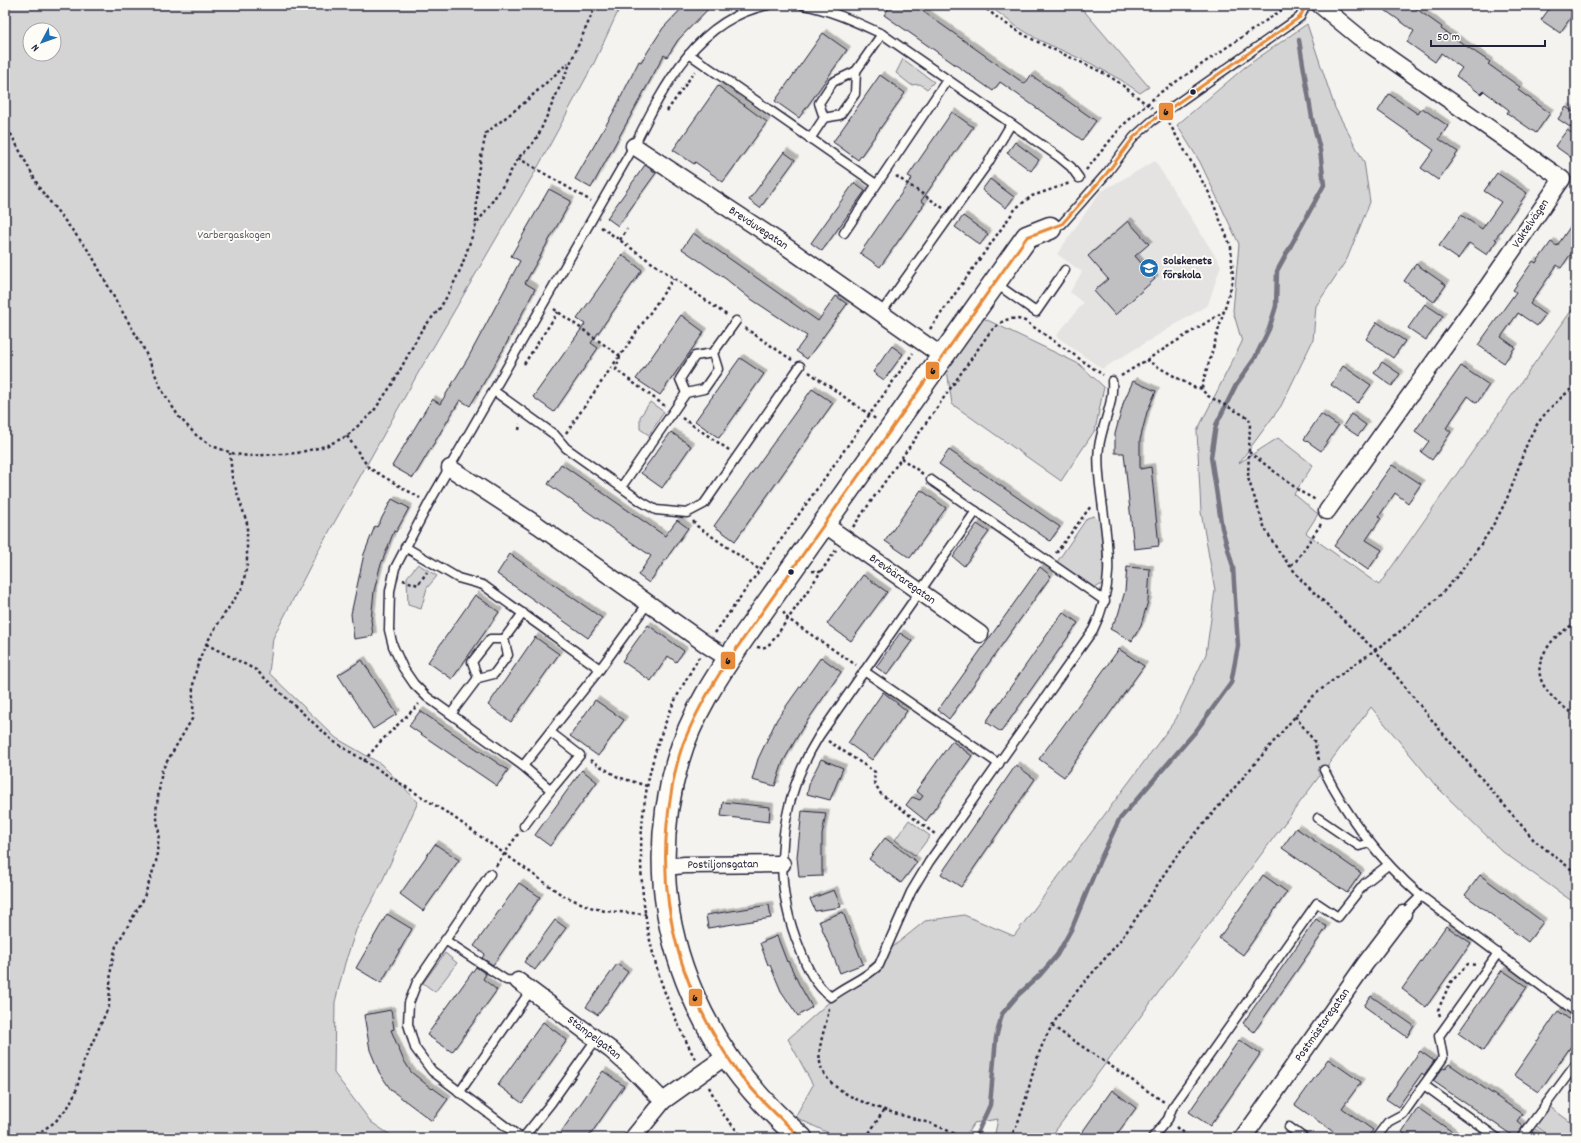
<svg xmlns="http://www.w3.org/2000/svg" width="1581" height="1143" font-family="Dekko,sans-serif">
	<defs>
		<filter id="shadow"><feDropShadow dx="3.5" dy="-3.5" stdDeviation="0" flood-color="#0004"/></filter>
	</defs>
	<rect width="100%" height="100%" fill="#f4f3ef"/>
	<filter id="ink" filterUnits="userSpaceOnUse"><feTurbulence type="fractalNoise" baseFrequency=".025" numOctaves="2"/><feDisplacementMap in="SourceGraphic" scale="8" xChannelSelector="R" yChannelSelector="G"/><feConvolveMatrix kernelMatrix="1 2 1 2 8 2 1 2 1" color-interpolation-filters="sRGB"/></filter>
	<g filter="url(#ink)">
		<polygon fill="#e4e3e2" points="1155,161 1221,265 1208,305 1102,369 1056,336 1083,303 1070,292 1082,272 1057,254 1100,192"/>
		<g fill="#d5d4d5" stroke="#7c7b88" fill-rule="evenodd">
			<path d="M5,5H621L594,63L539,165L417,375L316,555L273,638L269,673L336,738L381,764L418,802L380,886L356,930L345,963L335,1002L334,1073L371,1122L395,1138H5ZM30,30H54V54H30Z"/>
			<polygon points="988,5 1079,5 1149,87 1140,93 1121,80 1092,64 1039,40 1016,26"/>
			<polygon points="1307,24 1335,108 1364,162 1370,202 1347,259 1316,306 1313,340 1281,406 1239,463 1278,438 1313,465 1294,494 1318,514 1306,533 1379,585 1576,304 1576,904 1503,852 1436,786 1371,707 1050,1138 994,1138 998,1119 974,1123 964,1138 839,1138 795,1117 813,1085 788,1039 868,967 925,921 964,915 1014,936 1176,719 1206,654 1215,590 1201,512 1197,431 1242,342 1233,311 1239,244 1200,162 1177,125 1245,67"/>
			<polygon points="903,59 934,82 927,89 920,84 911,85 896,73"/>
			<polygon points="981,317 1079,364 1104,387 1095,430 1061,481 952,404 947,370"/>
			<polygon points="650,402 664,412 649,435 640,429 640,417"/>
			<polygon points="1094,516 1101,523 1104,583 1095,588 1057,562 1087,518"/>
			<polygon points="418,564 437,576 427,588 421,609 408,605 407,577"/>
			<polygon points="909,820 930,836 915,856 895,840"/>
			<polygon points="445,953 457,963 435,992 423,983"/>
			<polygon points="1550,1107 1576,1126 1576,1136 1572,1134 1569,1138 1553,1138 1536,1126"/>
		</g>
		<g fill="none" stroke-linecap="round" stroke-linejoin="round">
			<polyline stroke="#757582" stroke-width="4.5" points="975,1138 990,1105 996,1038 1002,1014 1018,995 1040,975 1057,955 1072,928 1100,860 1119,820 1196,731 1231,683 1238,646 1233,567 1222,528 1211,457 1216,425 1236,385 1255,358 1269,329 1276,306 1277,271 1324,185 1320,150 1312,118 1299,40"/>
		</g>
		<g fill="#c0bfc2" stroke="#22223b" filter="url(#shadow)">
			<polygon points="685,5 712,5 678,40 667,57 664,55 591,188 575,179 614,111 639,61 641,62 663,28"/>
			<polygon points="891,5 914,5 1025,84 1031,75 1096,121 1082,140 1000,82 993,91 884,15"/>
			<polygon points="1378,5 1411,5 1442,27 1441,29 1490,62 1488,64 1520,87 1518,90 1550,113 1536,133 1507,113 1509,110 1484,91 1481,94 1456,76 1462,68 1441,53 1435,62 1407,42 1414,31"/>
			<polygon points="1552,5 1576,5 1576,10 1560,33 1541,20"/>
			<polygon points="823,33 847,50 799,118 775,101"/>
			<polygon points="880,75 905,93 858,160 833,142"/>
			<polygon points="718,86 767,122 723,182 695,162 694,164 673,150"/>
			<polygon points="1389,94 1418,114 1422,108 1448,126 1439,139 1458,152 1438,180 1421,168 1434,150 1378,111"/>
			<polygon points="1566,107 1576,114 1576,119 1570,127 1558,119"/>
			<polygon points="952,112 973,127 921,201 925,203 880,267 860,253 912,178 908,176"/>
			<polygon points="1567,130 1576,136 1576,161 1555,146"/>
			<polygon points="1015,142 1039,160 1031,171 1007,153"/>
			<polygon points="784,152 795,160 760,208 749,200"/>
			<polygon points="645,165 656,173 618,226 607,218"/>
			<polygon points="1497,173 1527,193 1495,239 1497,240 1487,255 1469,243 1458,259 1439,246 1461,215 1482,229 1501,202 1484,191"/>
			<polygon points="990,179 1014,197 1006,208 982,190"/>
			<polygon points="854,183 865,191 822,251 811,243"/>
			<polygon points="549,189 571,201 525,283 535,289 503,350 470,406 460,400 413,478 392,466 432,399 440,404 468,358 520,261 511,256"/>
			<polygon points="963,216 988,234 980,245 955,227"/>
			<polygon points="1576,218 1576,259 1570,255 1561,268 1557,265 1530,304 1545,315 1537,326 1518,313 1501,337 1515,347 1504,363 1478,345 1516,292 1513,290 1533,261 1536,263 1551,242 1557,246"/>
			<polygon points="1128,221 1149,244 1135,256 1155,279 1115,315 1094,291 1108,279 1088,256"/>
			<polygon points="693,233 818,321 836,296 847,304 807,359 796,351 807,336 748,297 726,279 682,249"/>
			<polygon points="622,255 642,270 591,343 598,348 554,412 533,397 585,324 577,319"/>
			<polygon points="1416,264 1446,285 1434,302 1404,281"/>
			<polygon points="1425,304 1443,316 1426,340 1408,328"/>
			<polygon points="681,315 704,332 660,395 636,379"/>
			<polygon points="1377,322 1405,341 1393,358 1366,339"/>
			<polygon points="892,346 903,354 884,380 873,372"/>
			<polygon points="740,358 764,374 719,438 695,421"/>
			<polygon points="1382,362 1400,374 1392,386 1374,373"/>
			<polygon points="1343,366 1371,385 1358,403 1331,385"/>
			<polygon points="1461,366 1489,385 1477,403 1468,396 1446,428 1451,432 1432,460 1421,452 1429,441 1415,431"/>
			<polygon points="1133,381 1156,391 1147,412 1140,440 1140,469 1151,467 1159,546 1134,549 1124,453 1115,453 1115,434 1124,401"/>
			<polygon points="812,389 833,403 735,541 714,526"/>
			<polygon points="1321,414 1338,426 1321,451 1304,439"/>
			<polygon points="1351,414 1366,425 1358,436 1343,426"/>
			<polygon points="671,432 691,446 662,488 641,473"/>
			<polygon points="949,450 1060,527 1050,541 939,464"/>
			<polygon points="561,464 665,536 677,520 688,528 649,583 638,575 651,556 548,484"/>
			<polygon points="1392,465 1421,484 1408,503 1395,493 1379,516 1381,518 1366,540 1382,550 1368,570 1334,546"/>
			<polygon points="921,490 946,508 910,558 885,541"/>
			<polygon points="392,499 409,508 396,532 394,531 380,567 374,591 371,620 373,636 354,639 351,614 364,554 375,526 377,527"/>
			<polygon points="977,524 989,532 964,566 953,557"/>
			<polygon points="510,554 602,618 588,638 497,574"/>
			<polygon points="1040,567 1051,576 949,719 938,710"/>
			<polygon points="1127,567 1150,569 1148,601 1141,625 1132,641 1110,629 1118,615 1125,591"/>
			<polygon points="863,575 887,592 851,641 827,624"/>
			<polygon points="475,595 499,612 452,679 428,662"/>
			<polygon points="1063,612 1078,623 1001,732 986,722"/>
			<polygon points="648,625 684,651 676,662 668,656 651,681 622,661"/>
			<polygon points="900,633 912,641 887,675 876,667"/>
			<polygon points="535,637 559,654 511,722 488,705"/>
			<polygon points="1119,649 1144,666 1064,777 1039,759"/>
			<polygon points="821,657 841,672 801,730 783,762 775,786 752,780 758,759 777,719"/>
			<polygon points="362,660 397,714 373,729 338,675"/>
			<polygon points="883,692 907,711 872,760 848,743"/>
			<polygon points="595,700 624,720 598,756 570,736"/>
			<polygon points="420,711 508,770 497,786 409,726"/>
			<polygon points="952,741 972,756 926,821 906,805 912,797 920,800 923,796 916,791"/>
			<polygon points="821,759 843,768 830,800 807,794 810,781"/>
			<polygon points="1016,765 1035,779 961,887 941,874"/>
			<polygon points="582,770 597,782 550,846 535,835"/>
			<polygon points="723,802 770,807 769,822 721,816"/>
			<polygon points="802,811 826,813 822,835 822,876 799,877 797,857"/>
			<polygon points="1296,828 1361,873 1347,893 1282,848"/>
			<polygon points="885,838 917,862 901,883 869,859"/>
			<polygon points="435,844 459,860 423,911 400,894"/>
			<polygon points="1263,875 1287,892 1243,955 1219,938"/>
			<polygon points="1480,875 1543,922 1528,942 1465,895"/>
			<polygon points="519,883 540,897 493,965 482,958 485,954 474,946"/>
			<polygon points="834,890 841,907 815,911 810,899"/>
			<polygon points="769,905 771,918 708,928 706,915"/>
			<polygon points="843,912 863,964 840,973 819,921"/>
			<polygon points="387,914 412,929 381,983 356,968"/>
			<polygon points="1316,919 1327,927 1254,1032 1243,1023"/>
			<polygon points="555,920 566,928 535,970 524,962"/>
			<polygon points="1446,926 1471,943 1426,1007 1402,989"/>
			<polygon points="777,936 787,962 788,961 799,984 812,1007 798,1016 781,991 770,965 768,965 760,943"/>
			<polygon points="617,964 628,972 598,1015 586,1007"/>
			<polygon points="476,967 486,974 483,979 497,990 452,1052 427,1035"/>
			<polygon points="1502,970 1527,987 1483,1051 1458,1033"/>
			<polygon points="1371,996 1414,1026 1407,1037 1364,1006"/>
			<polygon points="391,1010 394,1029 391,1030 403,1059 411,1072 432,1089 433,1088 448,1099 432,1121 391,1090 379,1072 370,1050 364,1015"/>
			<polygon points="1558,1011 1576,1024 1576,1039 1539,1092 1514,1075"/>
			<polygon points="543,1022 567,1040 522,1103 498,1085"/>
			<polygon points="1239,1040 1260,1054 1210,1126 1189,1112"/>
			<polygon points="1420,1051 1434,1061 1424,1075 1422,1073 1398,1107 1386,1099"/>
			<polygon points="1328,1059 1361,1082 1342,1108 1373,1130 1367,1138 1342,1138 1295,1105"/>
			<polygon points="1449,1064 1522,1114 1517,1121 1523,1126 1516,1138 1433,1081 1443,1068 1445,1069"/>
			<polygon points="603,1071 624,1086 588,1138 557,1138"/>
			<polygon points="1112,1090 1136,1108 1114,1138 1078,1138"/>
			<polygon points="1418,1108 1461,1138 1410,1138 1402,1132"/>
			<polygon points="1532,1132 1542,1138 1528,1138"/>
		</g>
		<g fill="none" stroke-linecap="round" stroke-linejoin="round">
			<g stroke="#22223b" stroke-width="11">
				<g id="lane">
					<path d="M803,5C831,10 856,22 882,34L1059,157L1071,167L1079,178"/>
					<polyline points="689,54 876,184"/>
					<polyline points="824,118 819,103 833,82 856,71"/>
					<polyline points="810,139 824,118 840,115 855,94 856,71 882,34"/>
					<polyline points="1051,228 1062,224 1107,173 1134,137 1152,121 1300,17 1306,5"/>
					<polyline points="844,233 947,80"/>
					<polyline points="995,283 1036,312 1065,270"/>
					<polyline points="881,313 988,163 1011,124"/>
					<polyline points="494,391 555,435 566,448 642,502 656,510 687,513 704,504 800,366"/>
					<polyline points="686,393 680,379 695,356 713,353"/>
					<polyline points="931,480 1105,601"/>
					<polyline points="622,486 686,393 704,389 718,369 713,353 736,321"/>
					<path d="M976,511L819,736C779,800 770,879 800,949C807,968 815,985 831,997C846,985 865,979 879,965L911,892L929,862L1093,630C1117,583 1107,543 1101,493C1099,478 1097,461 1099,447C1102,424 1114,405 1112,381"/>
					<polyline points="405,547 458,578 483,585 600,669"/>
					<polyline points="864,671 999,764"/>
					<polyline points="478,678 472,662 490,639 504,639"/>
					<polyline points="451,714 478,678 494,674 508,655 504,639 523,613"/>
					<polyline points="523,766 600,669 648,603"/>
					<path d="M1324,770C1348,819 1380,860 1421,896L1576,1012"/>
					<path d="M551,790L523,766L427,697L414,684L403,668L393,646L389,630L390,591L395,568L429,503L634,146C664,86 697,19 768,5"/>
					<polyline points="1318,818 1359,846 1370,843"/>
					<polyline points="524,826 551,790 580,755 550,732"/>
					<polyline points="490,874 417,982 409,1003 408,1024 415,1048 432,1071 521,1138"/>
					<polyline points="1403,914 1421,896"/>
					<polyline points="445,940 506,980 518,981"/>
					<polyline points="1424,1085 1497,1138"/>
					<polyline points="459,1093 531,990"/>
					<polyline points="1289,1127 1304,1138"/>
					<polyline points="523,1138 551,1103 597,1038"/>
					<polyline points="1152,1138 1168,1119 1172,1108 1317,903 1338,917 1365,883 1388,865"/>
					<polyline points="1376,1138 1388,1122 1403,1114 1443,1058 1439,1036 1498,953"/>
					<polyline points="1521,1138 1576,1064"/>
				</g>
			</g>
			<g stroke="#22223b" stroke-width="19">
				<g id="street">
					<polyline points="1320,5 1359,37 1562,179 1481,296 1327,511"/>
					<path id="s1" d="M634,146L781,243L942,356"/>
					<polyline points="450,468 539,526 707,645 729,659"/>
					<path id="s2" d="M824,524L980,634"/>
					<path id="s3" d="M665,867L685,865L782,864"/>
					<path id="s4" d="M518,981L611,1050L631,1068L663,1101"/>
					<polyline points="633,1138 663,1101 726,1056"/>
					<path id="s5" d="M1243,1138L1365,964L1403,914"/>
				</g>
			</g>
			<g stroke="#22223b" stroke-width="25">
				<path id="secondary" d="M801,1138C690,1043 636,904 678,760C691,715 717,676 743,638L1027,237L1050,228"/>
			</g>
			<g stroke="#22223b" stroke-width="2.5" stroke-dasharray="3 3" stroke-linecap="butt">
				<path d="M982,5C1020,39 1061,51 1105,74C1122,83 1136,97 1152,108"/>
				<polyline points="667,111 695,71"/>
				<polyline points="5,123 40,189 91,254 116,301 142,345 163,392 179,417 197,436 212,446 235,454 248,456 297,453 326,446 347,436 373,412 393,383 421,331 440,308 449,293 461,268 476,225 504,184 518,158 530,147 538,136 596,5"/>
				<polyline points="1169,123 1209,193 1231,247 1233,280 1202,386 1203,391 1208,396 1249,418 1250,423 1248,478 1265,529 1279,552 1302,581 1375,650 1440,730 1534,840 1576,873"/>
				<polyline points="518,158 591,201"/>
				<polyline points="1086,170 1122,126 1161,92 1289,5"/>
				<polyline points="896,176 943,208"/>
				<polyline points="476,223 478,172 486,133 524,103 568,63"/>
				<polyline points="601,227 728,316"/>
				<polyline points="620,240 627,229"/>
				<polyline points="554,309 620,356 674,278"/>
				<polyline points="745,328 792,360"/>
				<polyline points="930,329 1016,208 1032,196 1070,183"/>
				<polyline points="620,356 616,370 665,406"/>
				<polyline points="1146,360 1193,387 1203,389"/>
				<polyline points="524,364 558,312"/>
				<polyline points="809,372 877,420"/>
				<polyline points="1121,376 1223,312"/>
				<polyline points="682,418 729,450"/>
				<polyline points="519,430 520,424"/>
				<polyline points="566,433 618,358"/>
				<polyline points="347,436 369,468 420,498"/>
				<polyline points="1249,452 1301,492 1316,500"/>
				<polyline points="901,458 923,474"/>
				<polyline points="693,521 697,526 760,570"/>
				<path d="M853,527L990,332C1001,321 1009,315 1025,321L1103,375"/>
				<polyline points="1056,553 1091,506"/>
				<polyline points="1291,565 1296,561 1321,524"/>
				<polyline points="812,571 822,572"/>
				<polyline points="403,580 418,585 427,572"/>
				<polyline points="783,612 788,619 856,665"/>
				<path d="M1576,622C1568,628 1556,635 1550,644C1525,677 1549,697 1576,716"/>
				<polyline points="715,633 913,353"/>
				<polyline points="206,644 256,670 333,741 449,814 562,895 590,907 605,911 646,914"/>
				<path d="M757,647C766,649 769,645 774,639L836,550"/>
				<polyline points="1295,716 1314,741 1319,760"/>
				<polyline points="828,741 875,772 874,782 881,794 935,834"/>
				<polyline points="590,760 618,777 647,786"/>
				<polyline points="364,761 380,742 419,704"/>
				<polyline points="496,866 518,834"/>
				<path d="M829,1008C827,1025 817,1045 820,1062C825,1100 902,1114 932,1124C943,1128 953,1133 963,1138"/>
				<polyline points="1440,1016 1438,1010 1450,983 1468,964 1477,965"/>
				<polyline points="1052,1026 1164,1102"/>
				<path d="M695,1059C680,1029 665,998 656,965C634,885 635,796 667,719C675,697 688,677 699,657"/>
				<polyline points="709,1087 722,1113 743,1138"/>
				<polyline points="1571,1092 1576,1089"/>
				<polyline points="1176,1127 1189,1138"/>
				<path d="M31,1138L55,1122L68,1107L76,1091L84,1061L109,1006L111,967L116,946L143,900L156,862L159,833L156,811L162,770L192,719C195,706 191,693 194,680C200,645 223,617 242,588L247,565V523L232,477L230,453"/>
				<polyline points="866,1138 884,1110"/>
				<path d="M1010,1138C1029,1106 1030,1066 1048,1033C1068,996 1100,967 1124,935C1144,909 1159,880 1178,854L1310,699C1330,681 1353,666 1375,650C1409,626 1440,599 1465,566C1482,544 1497,521 1508,496C1519,471 1524,441 1541,419C1551,406 1564,395 1576,385"/>
			</g>
			<use href="#lane" stroke="#fdfcf7" stroke-width="8"/>
			<use href="#street" stroke="#fdfcf7" stroke-width="16"/>
			<use href="#secondary" stroke="#fdfcf7" stroke-width="22"/>
			<g stroke="#fdfcf7" stroke-width="6">
				<path id="bus-1" d="M801,1138C778,1116 754,1094 735,1068C683,993 659,915 667,824C670,797 674,769 683,744C695,714 711,686 729,659L1027,237L1062,224L1107,173L1134,137L1152,121L1300,17L1306,5"/>
			</g>
			<use href="#bus-1" stroke="#e78a39" stroke-width="3"/>
		</g>
	</g>
	<defs>
		<g id="school-disc" transform="scale(1)"><circle r="9.5" fill="#1f6fb2" stroke="#fdfcf7"/><path d="M0-5L7-2L0 1L-7-2ZM-4 1L0 2.5L4 1V4Q0 6-4 4Z" fill="#fff"/></g>
	</defs>
	<g fill-rule="evenodd">
		<use href="#school-disc" x="1149" y="268"/>
	</g>
	<g fill="#22223b" stroke="#fdfcf7" stroke-width="1.5">
		<circle cx="1193" cy="92" r="3.5"/>
		<circle cx="791" cy="572" r="3.5"/>
	</g>
	<g text-anchor="middle" dominant-baseline="central" stroke-width="4" stroke-linejoin="round" paint-order="stroke">
		<g font-size="12" fill="#22223b" stroke="#fdfcf7">
			<text transform="translate(1531 224) rotate(-56)">Vaktelvägen</text>
			<text stroke="none"><textPath href="#s1" startOffset="149">Brevduvegatan</textPath></text>
			<text stroke="none"><textPath href="#s2" startOffset="96">Brevbäraregatan</textPath></text>
			<text stroke="none"><textPath href="#s3" startOffset="58">Postiljonsgatan</textPath></text>
			<text stroke="none"><textPath href="#s5" startOffset="138">Postmästaregatan</textPath></text>
			<text stroke="none"><textPath href="#s4" startOffset="95">Stämpelgatan</textPath></text>
		</g>
		<g font-size="12" fill="#585769" stroke="#fdfcf7">
			<text x="234" y="235">Varbergaskogen</text>
		</g>
		<g font-size="12" font-weight="bold" fill="#22223b" stroke="#fdfcf7" text-anchor="start">
			<text x="1163" y="261">Solskenets<tspan x="1163" dy="14">förskola</tspan></text>
		</g>
	</g>
	<g stroke="#fdfcf7" stroke-width="1.5">
		<rect x="1158" y="102" width="16" height="19" rx="4" fill="#e78a39"/>
		<rect x="925" y="361" width="15" height="19" rx="4" fill="#e78a39"/>
		<rect x="720" y="651" width="16" height="19" rx="4" fill="#e78a39"/>
		<rect x="688" y="988" width="15" height="19" rx="4" fill="#e78a39"/>
	</g>
	<g font-size="11" text-anchor="middle" font-weight="bold" fill="#111">
		<text x="1166" y="115">6</text>
		<text x="933" y="374">6</text>
		<text x="728" y="664">6</text>
		<text x="695" y="1001">6</text>
	</g>
	<rect width="1581" height="1143" fill="none" stroke="#fdfcf7" stroke-width="20"/>
	<rect x="10" y="10" width="1561" height="1123" fill="none" stroke="#22223b" stroke-width="1.5" filter="url(#ink)"/>
	<g transform="translate(42 42) rotate(229)"><circle r="19" fill="#fdfcf7" stroke="#a5a5ac"/>
	<path d="M0-3L7 15L0 10L-7 15Z" fill="#1f6fb2"/>
	<text y="-6" font-size="11" font-weight="bold" text-anchor="middle" fill="#22223b">N</text>
	</g>
	<path d="M1431 40v6h114v-6" fill="none" stroke="#22223b" stroke-width="2"/>
	<text x="1437" y="40" font-size="12" fill="#22223b" stroke="#fdfcf7" stroke-width="3" paint-order="stroke">50 m</text>
</svg>
